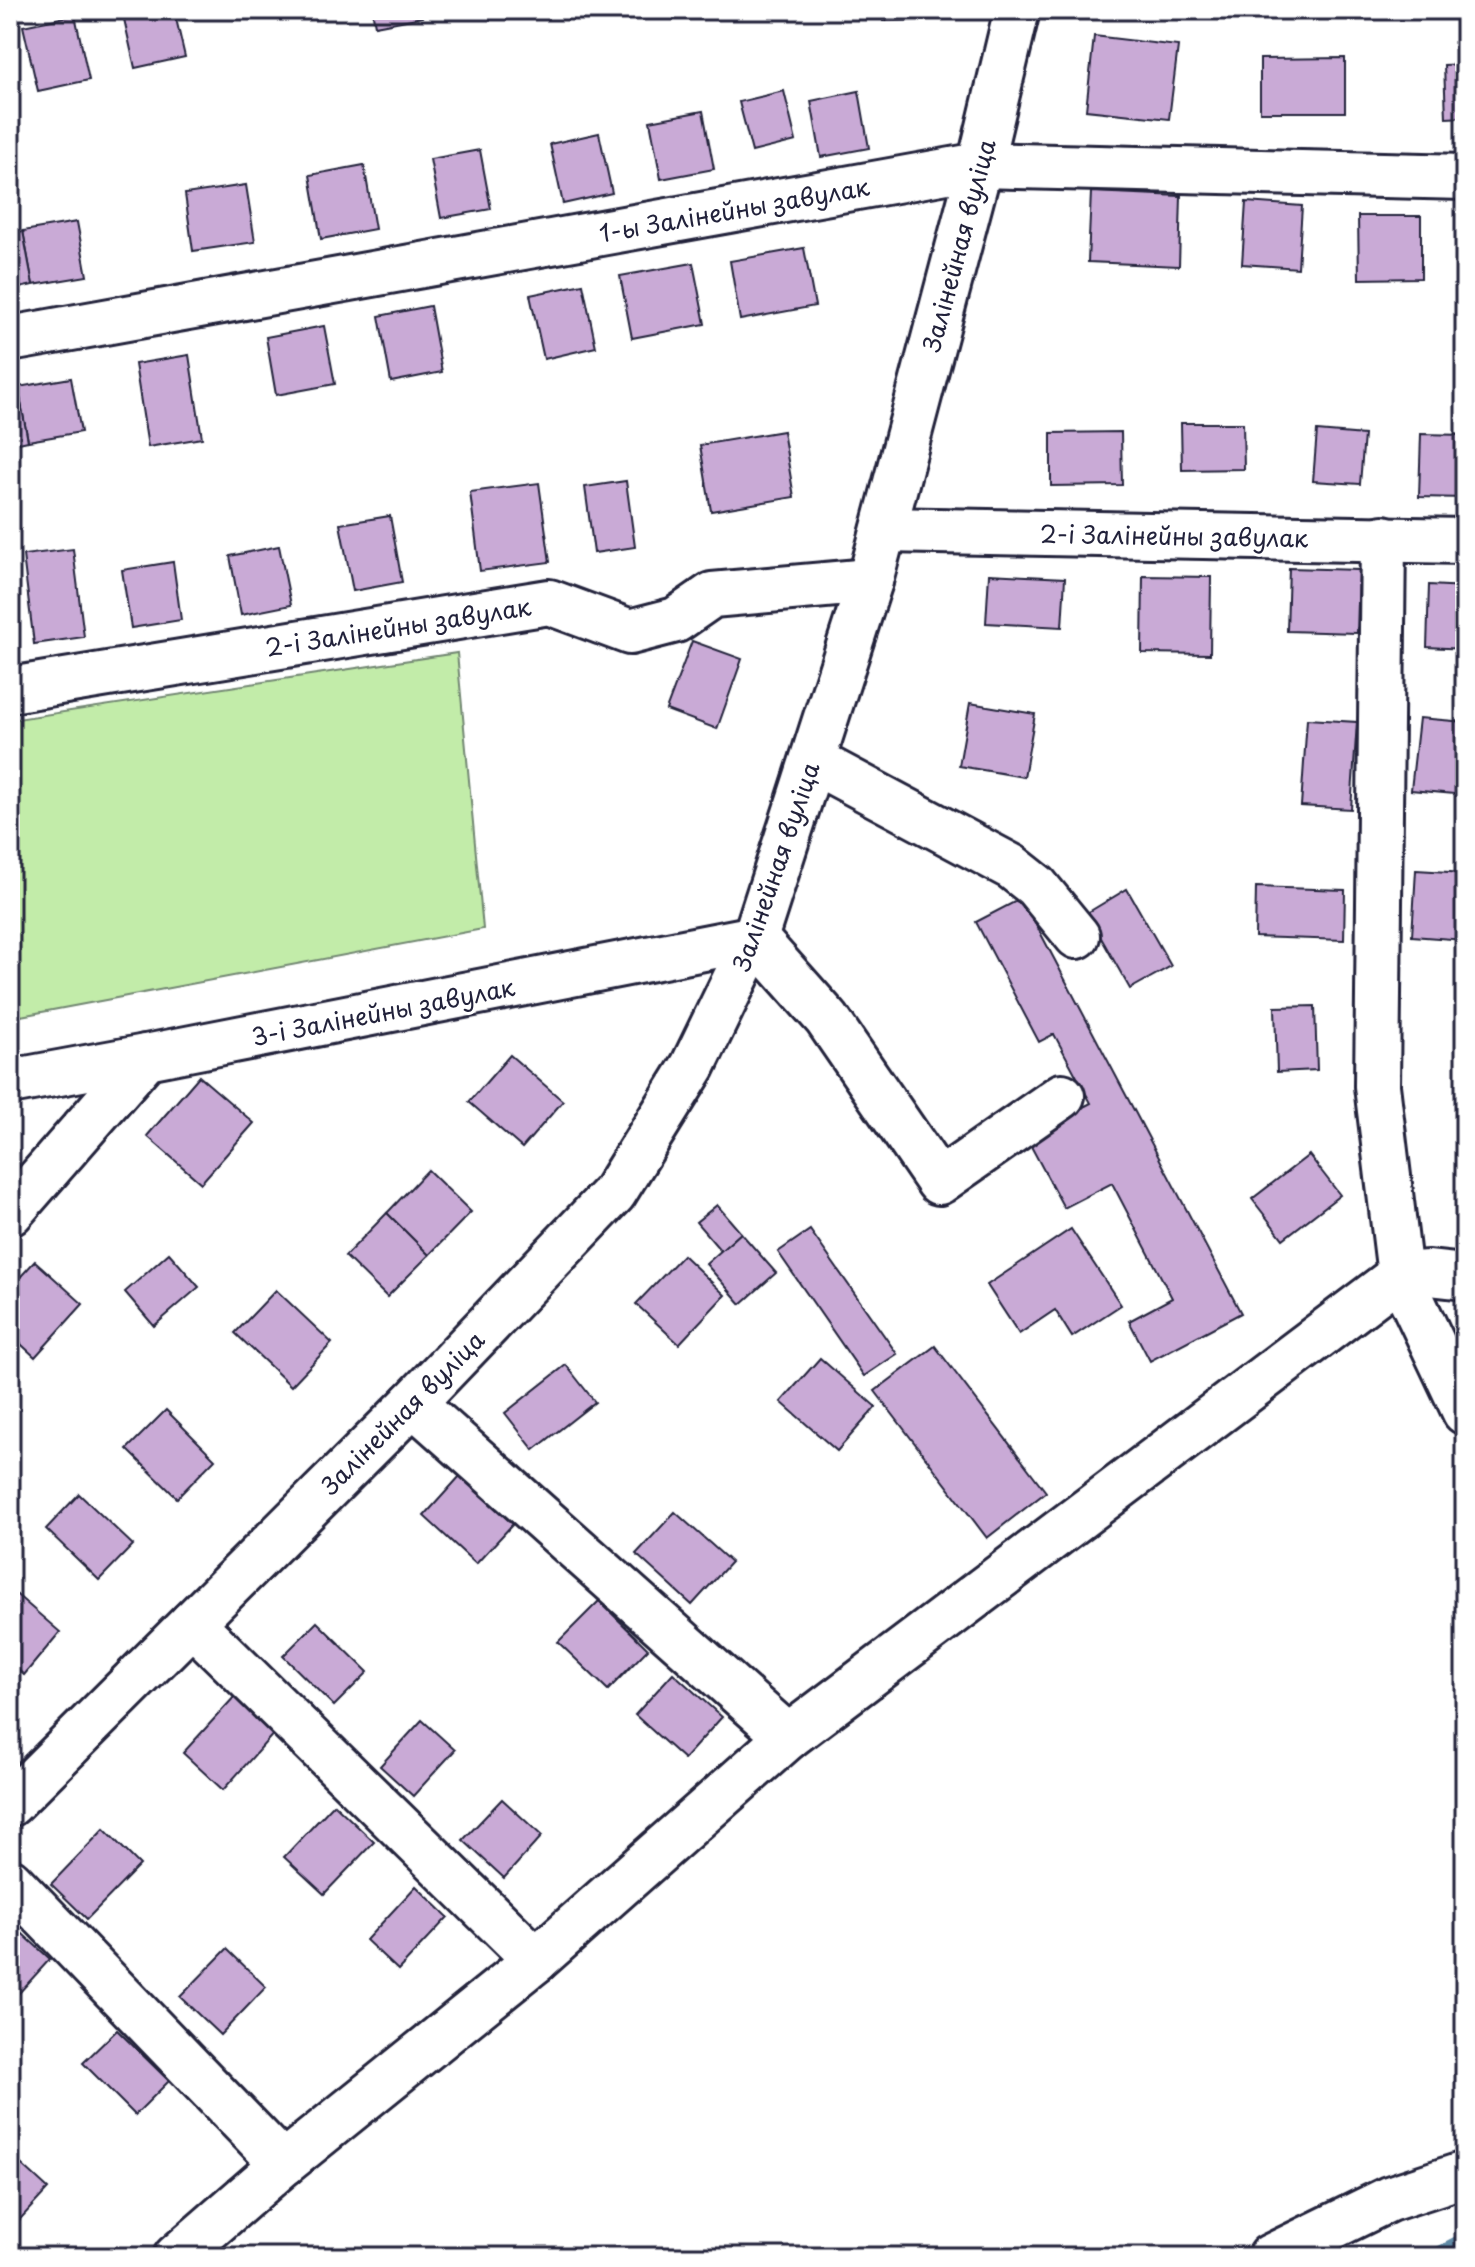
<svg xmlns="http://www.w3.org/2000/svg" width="1475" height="2267" font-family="'Playpen Sans',sans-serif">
	<rect width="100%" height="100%" fill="#fff"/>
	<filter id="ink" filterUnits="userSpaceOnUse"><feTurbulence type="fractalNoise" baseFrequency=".0125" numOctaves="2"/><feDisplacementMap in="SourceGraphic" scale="16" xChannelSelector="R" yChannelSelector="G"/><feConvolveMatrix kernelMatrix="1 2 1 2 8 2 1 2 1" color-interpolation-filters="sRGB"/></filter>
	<g filter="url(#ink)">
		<polygon fill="#c2eca9" stroke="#728772" stroke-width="2" points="457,653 483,929 10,1018 10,720"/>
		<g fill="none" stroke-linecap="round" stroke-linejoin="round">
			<polyline stroke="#618aa6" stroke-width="12" points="1430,2257 1465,2239"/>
		</g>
		<g fill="#c9aad6" stroke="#22223b" stroke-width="2">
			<polygon points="122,10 174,10 185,57 135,68"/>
			<polygon points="372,10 421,10 422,17 375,26"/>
			<polygon points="882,10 927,10 927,20 883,21"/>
			<polygon points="75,15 89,80 38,91 23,26"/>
			<polygon points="1094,36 1178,46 1169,119 1086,110"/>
			<polygon points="1345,58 1345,112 1260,112 1260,59"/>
			<polygon points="1465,64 1465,117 1446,118 1444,65"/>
			<polygon points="784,91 796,141 752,152 739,102"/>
			<polygon points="859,91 869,148 821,157 811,101"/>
			<polygon points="703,111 714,169 661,179 650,121"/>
			<polygon points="599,133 612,193 563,204 550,144"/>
			<polygon points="480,150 491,209 441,218 430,159"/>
			<polygon points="364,165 375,229 321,239 310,175"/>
			<polygon points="246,185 255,242 193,251 185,194"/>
			<polygon points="1091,192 1181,196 1179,266 1088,262"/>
			<polygon points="1246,202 1302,206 1298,268 1242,264"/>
			<polygon points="1358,216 1421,216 1421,278 1359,279"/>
			<polygon points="77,222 87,276 33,285 23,231"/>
			<polygon points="23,231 33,285 10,290 10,234"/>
			<polygon points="804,248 815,306 740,320 730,261"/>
			<polygon points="693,263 705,324 632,338 620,276"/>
			<polygon points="583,284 596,347 544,359 530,295"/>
			<polygon points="430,306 442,372 391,382 379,316"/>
			<polygon points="324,326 335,384 276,395 266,337"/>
			<polygon points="189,355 202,438 148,447 135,364"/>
			<polygon points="71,378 81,432 28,441 18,387"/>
			<polygon points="18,387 28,441 10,445 10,389"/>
			<polygon points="1181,423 1243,423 1244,469 1182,470"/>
			<polygon points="783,431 794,497 711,511 700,445"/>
			<polygon points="1317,431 1364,435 1360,484 1313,481"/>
			<polygon points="1121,432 1122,485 1051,486 1051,433"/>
			<polygon points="1421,434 1465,435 1465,498 1419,497"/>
			<polygon points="626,481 635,547 594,553 585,487"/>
			<polygon points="539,483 550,562 480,571 470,492"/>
			<polygon points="390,516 402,582 353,591 340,524"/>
			<polygon points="279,546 291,605 241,615 230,556"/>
			<polygon points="73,549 84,637 34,644 23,555"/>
			<polygon points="173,562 181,620 131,628 122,570"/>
			<polygon points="1289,568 1359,570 1357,633 1287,631"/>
			<polygon points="989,574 1065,578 1062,627 986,623"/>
			<polygon points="1143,576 1211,577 1210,654 1142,653"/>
			<polygon points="1429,585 1465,587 1465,649 1427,647"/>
			<polygon points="692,641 742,659 717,729 666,710"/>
			<polygon points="970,703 1035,714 1024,777 959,766"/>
			<polygon points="1419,718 1465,722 1465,795 1411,790"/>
			<polygon points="1307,719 1357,722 1351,809 1301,806"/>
			<polygon points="1416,870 1465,873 1465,940 1412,936"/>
			<polygon points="1256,887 1345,890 1344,940 1255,937"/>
			<polygon points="1127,889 1171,966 1130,989 1087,913"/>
			<polygon points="1022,898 1241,1313 1150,1361 1129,1321 1172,1298 1112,1183 1064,1208 1026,1137 1091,1103 1054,1034 1039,1042 976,922"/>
			<polygon points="1315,1006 1317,1070 1277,1072 1275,1007"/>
			<polygon points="510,1055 563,1101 522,1148 469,1102"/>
			<polygon points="199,1076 254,1123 201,1183 147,1136"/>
			<polygon points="1309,1155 1340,1195 1283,1239 1252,1199"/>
			<polygon points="428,1170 471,1212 429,1255 387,1213"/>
			<polygon points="717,1205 741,1233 721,1251 696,1222"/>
			<polygon points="387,1213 429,1255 387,1297 345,1256"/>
			<polygon points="1071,1229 1121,1305 1072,1337 1055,1310 1019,1334 987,1285"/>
			<polygon points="810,1230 897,1354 864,1376 778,1252"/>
			<polygon points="741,1233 776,1273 741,1304 706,1264"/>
			<polygon points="169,1253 199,1287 154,1326 125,1292"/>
			<polygon points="683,1255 725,1295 679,1344 636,1304"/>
			<polygon points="35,1261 83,1304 35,1357 10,1334 10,1288"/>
			<polygon points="276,1290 332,1343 291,1386 235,1333"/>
			<polygon points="935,1346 1046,1492 987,1538 875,1391"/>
			<polygon points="820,1358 876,1407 837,1451 781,1402"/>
			<polygon points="566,1365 595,1402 534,1450 505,1413"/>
			<polygon points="166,1410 215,1459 177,1498 127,1449"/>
			<polygon points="460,1476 513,1524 476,1564 424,1516"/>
			<polygon points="79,1494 133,1545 99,1580 46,1529"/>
			<polygon points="675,1512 731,1562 692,1605 636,1554"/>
			<polygon points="10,1589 60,1632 24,1675 10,1663"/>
			<polygon points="599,1601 648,1649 608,1690 558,1642"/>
			<polygon points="317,1622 368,1672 334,1706 283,1656"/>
			<polygon points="673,1673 722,1717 684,1759 635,1715"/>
			<polygon points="236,1695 276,1731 223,1790 183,1753"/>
			<polygon points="422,1720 455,1750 413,1796 380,1766"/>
			<polygon points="502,1799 542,1836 504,1878 463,1840"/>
			<polygon points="334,1804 374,1842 324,1894 284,1857"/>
			<polygon points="104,1829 140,1865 87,1919 51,1884"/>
			<polygon points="416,1886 448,1917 398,1970 366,1940"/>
			<polygon points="12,1924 50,1959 10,2003 10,1926"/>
			<polygon points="227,1949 266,1987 220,2035 180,1997"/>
			<polygon points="117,2030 169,2081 135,2115 83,2063"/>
			<polygon points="10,2154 48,2189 10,2230"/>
		</g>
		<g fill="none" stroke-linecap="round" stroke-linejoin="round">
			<g stroke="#22223b" stroke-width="50">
				<g id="minor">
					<polyline points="10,339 980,165 1465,177"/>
					<polyline points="884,530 1465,541"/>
					<polyline points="1383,538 1377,1086 1400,1275 1465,1412"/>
					<polyline points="10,690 549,602 630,632 676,620 712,595 870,581"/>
					<polyline points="813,761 1012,867 1036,886 1077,936"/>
					<polyline points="10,1082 146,1057 755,938 827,1019 939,1182 1062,1096"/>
					<polyline points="10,1213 146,1057"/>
					<polyline points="413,1403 788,1737"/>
					<polyline points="192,1623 536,1960"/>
					<polyline points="10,1804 413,1403 614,1193 693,1066 755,938 870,581 980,165 1017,10"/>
					<polyline points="10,1881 283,2164"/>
					<polyline points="176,2257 283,2164 536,1960 788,1737 1400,1275 1429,1273 1465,1277"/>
					<polyline points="1270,2257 1389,2199 1465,2174"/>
				</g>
			</g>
			<use href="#minor" stroke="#fff" stroke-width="44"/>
		</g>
	</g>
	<g text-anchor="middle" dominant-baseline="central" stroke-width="6" stroke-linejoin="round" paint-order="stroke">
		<g font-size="24" fill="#22223b" stroke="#fff">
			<text transform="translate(734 209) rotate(-10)">1-ы Залінейны завулак</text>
			<text transform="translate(958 245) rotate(-75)">Залінейная вуліца</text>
			<text transform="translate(1174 535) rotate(1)">2-і Залінейны завулак</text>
			<text transform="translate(398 626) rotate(-9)">2-і Залінейны завулак</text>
			<text transform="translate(775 866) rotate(-71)">Залінейная вуліца</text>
			<text transform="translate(383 1011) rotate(-11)">3-і Залінейны завулак</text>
			<text transform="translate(402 1412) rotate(-45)">Залінейная вуліца</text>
		</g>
	</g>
	<rect width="1475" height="2267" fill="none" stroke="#fff" stroke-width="40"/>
	<rect x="20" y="20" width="1435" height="2227" fill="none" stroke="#22223b" stroke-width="3" filter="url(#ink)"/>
</svg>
